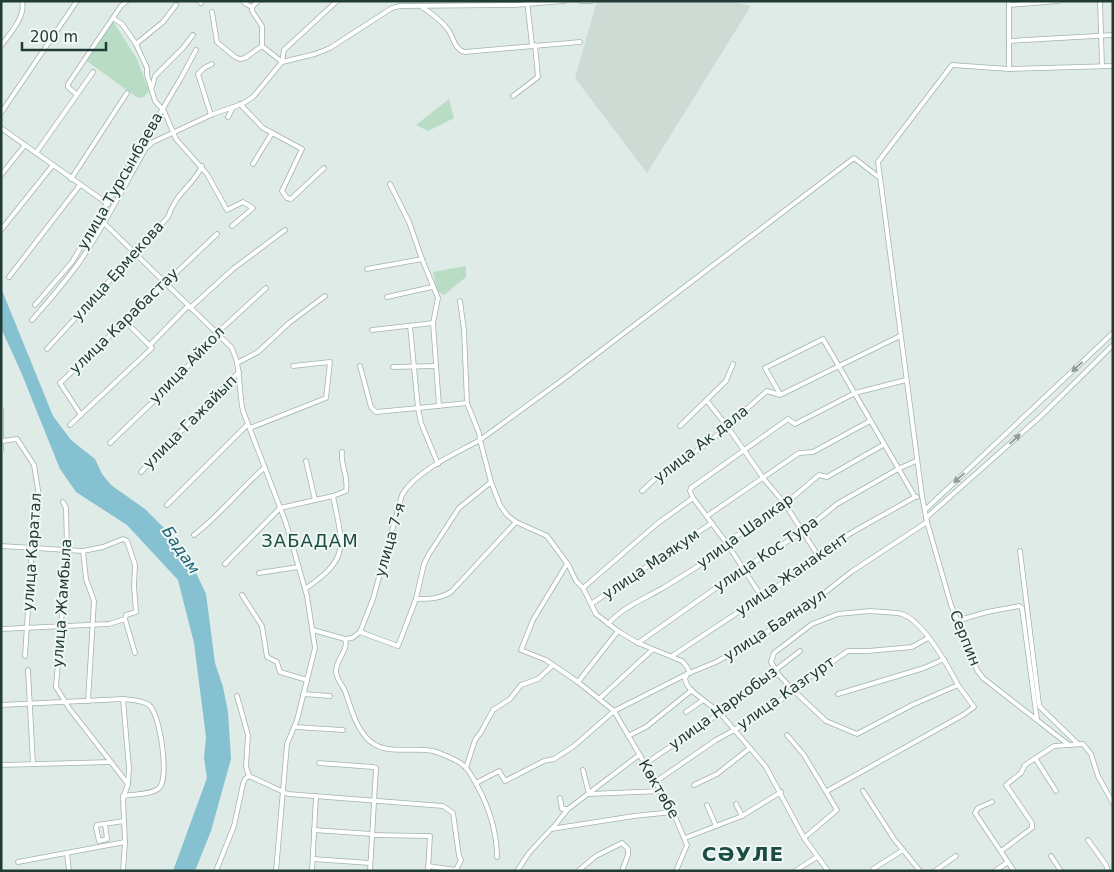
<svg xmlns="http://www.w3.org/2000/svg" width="1114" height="872" font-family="'DejaVu Sans',sans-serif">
	<rect width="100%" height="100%" fill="#dfebe6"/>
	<polygon fill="#cedbd5" points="597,1 732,1 751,6 647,173 575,78"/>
	<g fill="#b8ddc4">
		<polygon points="113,21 137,59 149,91 144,97 138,98 84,59"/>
		<polygon points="449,99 454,118 428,131 416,125"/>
		<polygon points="466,266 466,277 444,295 437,291 433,272"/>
	</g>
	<polygon fill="#86c1d1" points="1,288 53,416 71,440 95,459 102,474 111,485 145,509 174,538 196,573 206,594 215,663 223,687 228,712 231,759 211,831 195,871 173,871 207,778 204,758 206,737 194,643 178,580 127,525 76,492 60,469 21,372 1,328"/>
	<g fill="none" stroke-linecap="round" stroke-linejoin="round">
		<g stroke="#a2b3ae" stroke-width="5.5">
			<g id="minor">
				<polyline points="199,1 201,3 201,1"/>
				<polyline points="243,1 246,4 252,7"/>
				<polyline points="258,1 252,7 252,11 262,26 262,46 282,62"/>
				<polyline points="527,1 532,45"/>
				<polyline points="581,1 591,1"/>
				<polyline points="1100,1 1102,66"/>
				<polyline points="1009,5 1058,1"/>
				<path d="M422,7C431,13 443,22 449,31C454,39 455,50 465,52L580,42"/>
				<polyline points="212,12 217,42 235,57 240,59 245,58 262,46"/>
				<polyline points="113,18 122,24 136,44 147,68 147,75 155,101 164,111 176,139 207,174 227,210 243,202 253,208 232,226"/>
				<polyline points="1009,41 1113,35"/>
				<polyline points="136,44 163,22 176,5"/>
				<path d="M1,46C10,33 26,17 22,1"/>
				<polyline points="282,62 284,50 337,1"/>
				<polyline points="1009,69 1009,1"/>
				<polyline points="152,87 155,76 183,48 193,35"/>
				<polyline points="76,94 68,87 68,84 121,6 127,1"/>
				<polyline points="513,96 538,77 535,45"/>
				<polyline points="240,104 263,128 302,149 282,191 287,198 291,199 324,168"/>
				<polyline points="1,113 77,1"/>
				<polyline points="211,115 198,74 204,68 212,64"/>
				<polyline points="228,117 233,107"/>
				<polyline points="1,128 108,204"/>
				<polyline points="36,153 93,72"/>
				<polyline points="253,164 272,133"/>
				<polyline points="1,175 25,145"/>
				<polyline points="71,179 127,93"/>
				<polyline points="390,184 409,222 422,259 438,298 433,323 439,406"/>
				<path d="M104,223L231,347C242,367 238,390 243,411L286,523L307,596L315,648L297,720L287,744L276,871"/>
				<polyline points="1,230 53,165"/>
				<polyline points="367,269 422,259"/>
				<polyline points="9,277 80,185"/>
				<polyline points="387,297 432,287"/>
				<polyline points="460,301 464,330 467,403 479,433 480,440 565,378 854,158 880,178"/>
				<polyline points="35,305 72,262 181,78 196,50"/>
				<polyline points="190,308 233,269 285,230"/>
				<path d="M32,320C48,302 64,283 78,264C104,227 124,186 146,148L153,142L213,114L242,104L253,97L282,62L315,54L330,48L392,8L400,6L515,5L564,1"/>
				<polyline points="410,326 418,408 467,403"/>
				<polyline points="372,330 433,323"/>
				<polyline points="150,345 188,306"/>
				<path d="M47,349L168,217C176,192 193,186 202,166"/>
				<polyline points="237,363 258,352 289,323 325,296"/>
				<polyline points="360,366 371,407 376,412 418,408 421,423 438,464"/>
				<polyline points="393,367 436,366"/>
				<polyline points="780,394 765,368 823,339 915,497 917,497"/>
				<polyline points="707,401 727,426 764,479 785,504 819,557"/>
				<polyline points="1,410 1,450"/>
				<polyline points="81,415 60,383 217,234"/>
				<polyline points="70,425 152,348 125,321"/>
				<polyline points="680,426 726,381 733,364"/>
				<polyline points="250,428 326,398 330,362 293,366"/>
				<polyline points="2,441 17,439 34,465 39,496 32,548 25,656"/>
				<polyline points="110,443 161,394 210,343 217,333 266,288"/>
				<polyline points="306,461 315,500"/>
				<polyline points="141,472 239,372"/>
				<polyline points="642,491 656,478 708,443 767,391 780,395 900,336"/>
				<polyline points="693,498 728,545 761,596"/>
				<polyline points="63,502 66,508 67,550 56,687 69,708 128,784 123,799 125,842 123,871"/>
				<polyline points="167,505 248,424"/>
				<polyline points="925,510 1113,333"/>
				<polyline points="707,516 799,453 813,452 870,421"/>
				<polyline points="926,518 1041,416 1113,345"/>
				<path d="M194,535C220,515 240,489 265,467"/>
				<polyline points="1,546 83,551 103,547 123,539 127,541 135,565 134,586 136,612 126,615 125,619 135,653"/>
				<polyline points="83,551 86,579 94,601 88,701"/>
				<polyline points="1020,551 1039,704 1040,707 1078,744"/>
				<polyline points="225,564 280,508 333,496"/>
				<polyline points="567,564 533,620 521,650 546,660 578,682"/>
				<polyline points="259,573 298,567"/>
				<polyline points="583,588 658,523 693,498 690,491 691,488 788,419 795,424 855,393 906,380"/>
				<path d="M305,589C351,557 343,547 333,496L346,491C349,475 340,466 342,452"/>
				<polyline points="242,595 262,626 267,657 277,662 280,672 307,680"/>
				<path d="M416,599C430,599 439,599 451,592L516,522"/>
				<polyline points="591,604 712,523"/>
				<path d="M870,611C880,612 892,612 902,614C923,621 948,666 958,685L912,705L857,734L826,721L793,690L779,675L771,662L774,653L812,624L838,614Z"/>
				<polyline points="956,621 987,612 1019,606 1022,608 1037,720"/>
				<path d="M608,624C623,607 644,599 663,588C684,575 705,562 725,549L729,541L785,504L819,475L827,477L883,445"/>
				<polyline points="1,629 109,624 125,619"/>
				<polyline points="313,630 345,639"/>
				<polyline points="618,631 578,682 614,711 673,812 687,845 676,871"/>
				<path d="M360,632L373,599L402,495C417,470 455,454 480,440L491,482"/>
				<polyline points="638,643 743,569 804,531 837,504 898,469 916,461"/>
				<polyline points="672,656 790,578 851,533 915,497"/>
				<polyline points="28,670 33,764"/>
				<polyline points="687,674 685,679 687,685 692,691 720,713 766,767 804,838 828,871"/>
				<polyline points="303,694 330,696"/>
				<polyline points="838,694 924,668 944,659"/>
				<polyline points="237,696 248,735 246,767 249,776 288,794 443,806 453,813 459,856 461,860 456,870 428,866"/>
				<polyline points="123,699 129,768 128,784"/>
				<polyline points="599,699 652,650"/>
				<path d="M1,705L123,699C131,700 142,700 149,705C160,714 169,775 160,787C154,795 133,794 123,796"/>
				<polyline points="686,712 703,700"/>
				<polyline points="295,727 343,730"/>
				<polyline points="787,735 804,755 837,810 804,838"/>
				<polyline points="628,736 646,727 692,690"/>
				<polyline points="1069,745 983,678 977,670 951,605 927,522 922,496 878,162 952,65 1009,69 1113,66"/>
				<polyline points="1035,758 1056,791"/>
				<polyline points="319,763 373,767 376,768 370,871"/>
				<polyline points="645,764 720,713 800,651"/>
				<polyline points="1,765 111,762"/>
				<polyline points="466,768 475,740 481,732 493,710 510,699 521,685 538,679 552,666"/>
				<polyline points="583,770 589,794 661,791"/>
				<polyline points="655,782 716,740 736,729 782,699 798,685 848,651 868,651 912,647 928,638"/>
				<polyline points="476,783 499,771 505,781 544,761 554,759 574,746 614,711 687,674 716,662 743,647 808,606 851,572 927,522"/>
				<polyline points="694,785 717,774 750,748"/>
				<polyline points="827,791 963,715 974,707 958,685"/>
				<polyline points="863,791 894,839 903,850"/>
				<polyline points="560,798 562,809 567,809"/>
				<polyline points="992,802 978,808 975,813 1014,871"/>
				<polyline points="742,816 781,792"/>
				<polyline points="105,824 107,839 99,841 96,827 97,825 124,821"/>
				<polyline points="716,826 742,816 736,804"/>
				<polyline points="552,829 568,809 639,755"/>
				<polyline points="314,830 372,834"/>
				<polyline points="372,835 430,836 428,871"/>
				<polyline points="685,838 716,826 707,805"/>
				<polyline points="1088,840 1106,865 1108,871"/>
				<polyline points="1001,851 1032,828 1032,823 1006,785 1021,773 1025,765 1054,746 1083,744 1091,754 1098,776 1113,803"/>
				<polyline points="67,853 69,871"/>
				<polyline points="1051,856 1061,871"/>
				<path d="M497,857C497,829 487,802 473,778C470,774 468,769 464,766C460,761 440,753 433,751C411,746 382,758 365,736C354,723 351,707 345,691C342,684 336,679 336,671C336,659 349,650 345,639L352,638L360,632L398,646L416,599L424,564L429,554L459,508L491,482L500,505L507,515L516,522L547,536L569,566L576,581L583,588L596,614L618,631L638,643L682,661L687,667L690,673"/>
				<polyline points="313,859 370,863"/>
				<polyline points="18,862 125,842"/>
				<polyline points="216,871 234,826 243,784 245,779 249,776"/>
				<polyline points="312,871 316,796"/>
				<polyline points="517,871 529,853 551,829 634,816 673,812"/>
				<polyline points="578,871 596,856 622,843 628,849 628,855 622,871"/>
				<polyline points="795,871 817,857"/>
				<polyline points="874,871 873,869 903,850 920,871"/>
				<polyline points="935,871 956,856"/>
				<polyline points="995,871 1008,862"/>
			</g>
		</g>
		<use href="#minor" stroke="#fff" stroke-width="4"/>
	</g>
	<defs><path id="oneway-solid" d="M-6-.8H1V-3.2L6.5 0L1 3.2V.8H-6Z" transform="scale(1.25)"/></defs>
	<g fill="#909d9a">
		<use href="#oneway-solid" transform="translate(1077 367) rotate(137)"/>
		<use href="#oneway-solid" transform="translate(1015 439) rotate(-42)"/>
		<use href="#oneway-solid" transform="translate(959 478) rotate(137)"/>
	</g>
	<g text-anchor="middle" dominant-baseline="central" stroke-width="4" stroke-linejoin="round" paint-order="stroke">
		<g font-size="15" fill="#203b36" stroke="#f0f7f4">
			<text transform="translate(120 181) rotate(-60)">улица Турсынбаева</text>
			<text transform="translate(118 271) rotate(-48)">улица Ермекова</text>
			<text transform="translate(124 321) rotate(-44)">улица Карабастау</text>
			<text transform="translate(187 365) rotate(-46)">улица Айкол</text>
			<text transform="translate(190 422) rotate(-45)">улица Гажайып</text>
			<text transform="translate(701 444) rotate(-38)">улица Ак дала</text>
			<text transform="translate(745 531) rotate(-36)">улица Шалкар</text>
			<text transform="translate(390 540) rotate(-74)">улица 7-я</text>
			<text transform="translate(32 552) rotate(-86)">улица Каратал</text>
			<text transform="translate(766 554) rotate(-34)">улица Кос Тура</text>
			<text transform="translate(651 564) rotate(-34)">улица Маякум</text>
			<text transform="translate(792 574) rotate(-35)">улица Жанакент</text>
			<text transform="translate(62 603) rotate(-86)">улица Жамбыла</text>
			<text transform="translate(775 625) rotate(-33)">улица Баянаул</text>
			<text transform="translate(965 638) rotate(68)">Серпин</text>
			<text transform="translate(786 693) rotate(-35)">улица Казгурт</text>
			<text transform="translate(723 708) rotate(-36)">улица Наркобыз</text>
			<text transform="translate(659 789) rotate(60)">Көктөбе</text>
		</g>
		<g font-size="16" font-style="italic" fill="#1a6277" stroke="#f0f7f4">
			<text transform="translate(181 550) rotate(56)">Бадам</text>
		</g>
		<g font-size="18" letter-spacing="1" fill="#1c4d44" stroke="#f0f7f4">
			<text x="310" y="540">ЗАБАДАМ</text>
		</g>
		<g font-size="20" font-weight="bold" letter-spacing="1" fill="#1c4d44" stroke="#f0f7f4">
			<text x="743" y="854">СӘУЛЕ</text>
		</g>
	</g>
	<rect width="1114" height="872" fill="none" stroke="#203b36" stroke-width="5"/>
	<path d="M22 42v8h84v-8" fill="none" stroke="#203b36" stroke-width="2.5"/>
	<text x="30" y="42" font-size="15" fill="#203b36" stroke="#f0f7f4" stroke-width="4" paint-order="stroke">200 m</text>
</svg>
